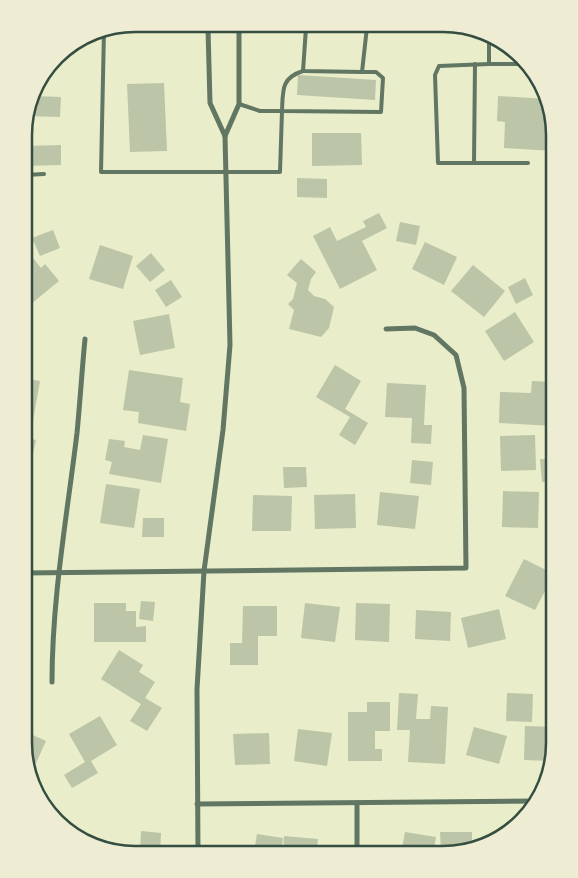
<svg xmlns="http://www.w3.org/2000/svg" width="578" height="878" font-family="'Noto Sans',sans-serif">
	<rect width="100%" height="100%" fill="#e9edc9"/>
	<g fill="#bcc5a7">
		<polygon points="298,75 376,80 375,100 297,95"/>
		<polygon points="164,83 167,151 130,152 127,84"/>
		<polygon points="33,96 61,97 60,117 26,116"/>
		<polygon points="498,96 547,99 554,135 554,151 504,148 505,122 497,121"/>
		<polygon points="312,133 361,133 362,165 312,166"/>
		<polygon points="61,145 61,165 25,166 25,146"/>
		<polygon points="297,178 327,179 327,198 297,197"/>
		<polygon points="379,213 387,228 362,241 377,270 340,289 313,236 330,227 337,241 366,227 363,221"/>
		<polygon points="400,222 420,226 416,245 396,241"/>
		<polygon points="53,230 60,248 40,256 32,238"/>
		<polygon points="425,242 457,257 444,285 412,269"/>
		<polygon points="100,245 133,256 123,289 89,279"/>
		<polygon points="151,253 165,270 150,282 136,266"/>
		<polygon points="33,258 41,268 45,264 59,281 31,304 24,297 25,265"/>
		<polygon points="301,259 316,272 311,279 308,290 314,296 325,299 334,307 329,328 321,337 289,329 294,310 288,304 293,299 297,283 287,275"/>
		<polygon points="473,265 505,291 484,317 451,291"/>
		<polygon points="525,278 533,295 516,304 508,287"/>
		<polygon points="171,280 182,297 166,307 155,290"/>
		<polygon points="515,312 534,342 504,361 485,331"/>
		<polygon points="169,314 175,348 140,355 133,321"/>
		<polygon points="335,365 361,381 345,409 368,423 355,445 339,435 350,417 316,397"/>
		<polygon points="129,370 183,378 180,402 190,404 186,431 138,423 139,412 123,410"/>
		<polygon points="24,378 40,381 33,421 24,419"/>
		<polygon points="532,381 554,382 554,426 499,423 500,392 531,393"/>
		<polygon points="387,383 426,385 424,425 432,425 431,444 411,443 412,418 385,417"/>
		<polygon points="143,435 168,439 161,483 109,474 112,462 105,460 109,439 125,441 124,447 140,450"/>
		<polygon points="535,435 536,470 501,471 500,436"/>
		<polygon points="24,437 36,440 28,476 24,475"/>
		<polygon points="540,459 554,459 554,481 542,482"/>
		<polygon points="412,460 433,462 431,485 410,483"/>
		<polygon points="283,467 306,467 307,487 284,488"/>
		<polygon points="106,484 140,489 134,528 100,523"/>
		<polygon points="503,491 539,492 538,528 502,527"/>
		<polygon points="380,492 419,496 415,529 377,525"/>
		<polygon points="355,494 356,528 315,529 314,495"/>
		<polygon points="253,495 292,496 291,531 252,531"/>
		<polygon points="143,518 164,518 164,537 142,537"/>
		<polygon points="524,559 554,574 535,610 505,596"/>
		<polygon points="141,601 155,602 153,621 139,619"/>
		<polygon points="94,603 126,603 126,611 136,611 136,627 146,626 146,642 94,642"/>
		<polygon points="305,603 340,607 335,642 301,638"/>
		<polygon points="356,603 390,604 389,642 355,640"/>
		<polygon points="243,606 277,606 277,636 258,636 258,665 230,665 230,643 242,643"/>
		<polygon points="499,609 506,639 468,648 461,618"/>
		<polygon points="416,610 451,612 450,641 415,639"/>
		<polygon points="119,650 143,665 139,672 155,682 145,698 162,708 147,731 130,721 141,704 101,679"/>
		<polygon points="399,693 418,694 416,719 430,719 431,706 448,707 445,764 408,762 410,730 397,730"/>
		<polygon points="507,693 533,694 532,722 506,721"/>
		<polygon points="367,702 390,702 390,731 375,731 375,749 382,749 382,761 348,761 348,712 367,712"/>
		<polygon points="100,716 117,745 91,761 98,773 72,788 64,775 85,762 69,734"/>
		<polygon points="525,726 554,727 554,750 550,761 524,760"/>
		<polygon points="474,727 507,736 499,764 466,755"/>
		<polygon points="298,729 332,733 327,766 294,761"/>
		<polygon points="24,731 46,741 32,772 29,771 24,743"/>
		<polygon points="269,733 270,764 235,765 233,734"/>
		<polygon points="141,831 161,833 160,853 140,853"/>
		<polygon points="405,832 436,837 433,854 401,854"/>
		<polygon points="440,832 472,832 472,848 441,852"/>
		<polygon points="257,834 283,838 281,854 254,852"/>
		<polygon points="284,836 318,839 316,854 283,854"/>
	</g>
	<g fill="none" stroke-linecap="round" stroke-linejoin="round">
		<g stroke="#617663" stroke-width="4">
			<polyline points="306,28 303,71 362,72 367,27"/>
			<polyline points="104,30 101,172 280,172 282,111 260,111 239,104"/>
			<polyline points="489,37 489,64 524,64"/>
			<polyline points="489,64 439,66 435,75 438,163 528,163"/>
			<path d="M303,71C281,78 283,90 282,111L381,112L383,78L376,72H362"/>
			<polyline points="474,163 475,64"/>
			<polyline points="25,175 44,174"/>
		</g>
		<g stroke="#617663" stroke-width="5">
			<polyline points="208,29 210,103 225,136"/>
			<polyline points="24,573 466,568 464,388 456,355 434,335 415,328 386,329"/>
			<path d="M52,682C52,598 67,516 77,433C80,402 82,370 85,339"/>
			<polyline points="357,803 357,854"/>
			<polyline points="197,804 535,801"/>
			<polyline points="198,853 197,689 204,571 223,430 230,345 225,136 239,104 239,28"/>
		</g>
	</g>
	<path d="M0 0H578V878H0ZM135 32H443A103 103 0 0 1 546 135V743A103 103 0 0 1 443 846H135A103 103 0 0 1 32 743V135A103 103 0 0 1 135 32Z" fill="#eeecd3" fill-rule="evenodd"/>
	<path fill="none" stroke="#344e41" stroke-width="2.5" d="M135 32H443A103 103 0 0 1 546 135V743A103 103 0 0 1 443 846H135A103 103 0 0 1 32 743V135A103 103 0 0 1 135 32Z"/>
</svg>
